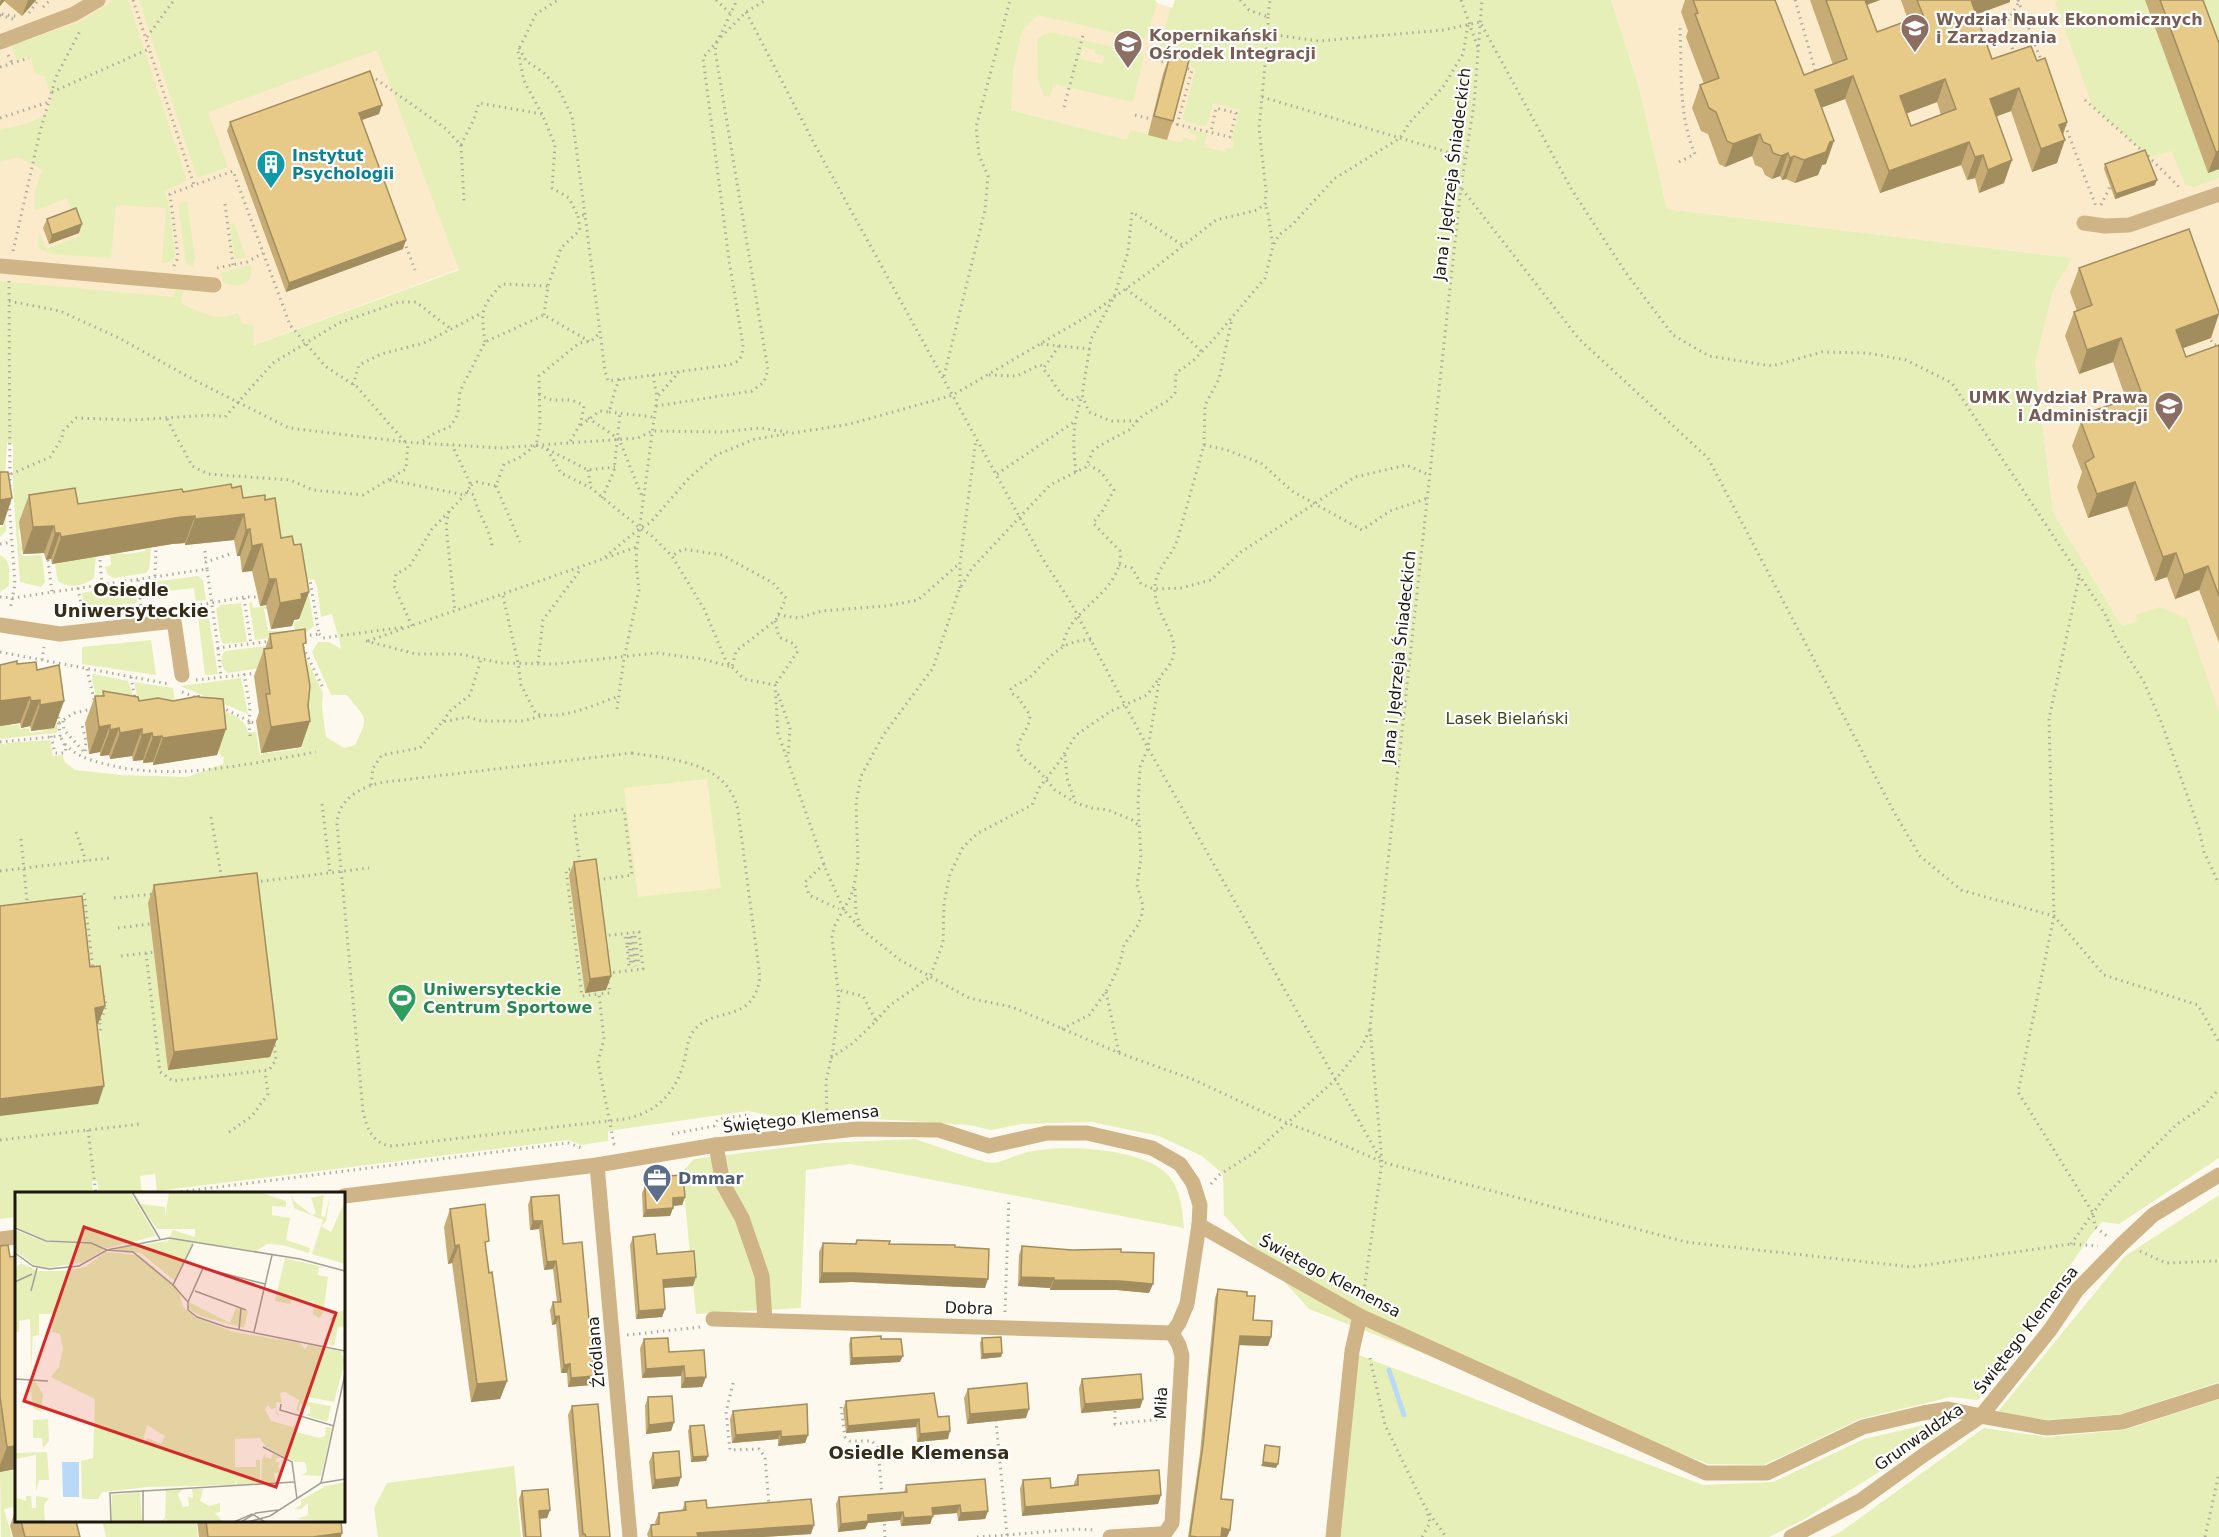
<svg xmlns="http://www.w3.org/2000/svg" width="2219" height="1537" font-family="'DejaVu Sans',sans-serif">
	<rect width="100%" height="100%" fill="#fef9ee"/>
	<g fill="#fbebca">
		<polygon points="0,0 464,0 551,235 253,345 20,283 0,281"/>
		<polygon points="1016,0 1155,0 1155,2 1172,8 1175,0 1257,22 1248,172 988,104"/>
		<polygon points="1611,0 2219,0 2219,843 2137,621 2122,626 2053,512 2035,364 2053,291 2071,258 1667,209 1639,87"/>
	</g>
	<g fill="#e6efb7" fill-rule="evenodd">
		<path d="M114,0H128L187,181L164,191L168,201L175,254L172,262L162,263L166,208L116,205L111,258L50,254L38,248L39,232L46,249L81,236L67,198L35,211C33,195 36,184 43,170L18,157L0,162V130C17,125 52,122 51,99C51,92 46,83 44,76L36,75L30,56L17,60L11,46L81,21Z"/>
		<path d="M139,0H1155L1157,3L1147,36L1141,39L1038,15L1022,31L1013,70L1011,110L1127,140L1130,130L1182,143L1184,137L1195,141L1197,135L1189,133L1190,129L1207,134L1204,147L1226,152L1227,148L1233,149L1234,141L1231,140L1239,110L1213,103L1206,127L1185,121L1183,118L1196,68L1156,57L1171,7L1173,8L1175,0H1611L1639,87L1667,209L2072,258L2053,291L2035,364L2053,512L2122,626L2137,621L2135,615L2160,607L2187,619L2219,712V1158L2119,1224L2102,1222L2091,1235L1978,1400L1951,1397L1860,1419L1764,1465L1708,1464L1309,1309L1224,1215L1223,1174L1202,1156L1159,1136L1092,1122L1022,1124L991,1130L969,1125L815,1115L773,1116L748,1111L608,1131V1141L581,1145L568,1140L157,1191L155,1174L140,1176L142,1193H99L97,1181H92L93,1193L16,1194V1217L0,1219V744H5L6,746V743L50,740L53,756L62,755L65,762L75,770L121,775L187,777L223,764L224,758L219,754L217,737L220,709C232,715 245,718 248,732H256L260,755H263V750L266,748L268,753L303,748L302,745H297L261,668L228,673C222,669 218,657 225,651L298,642L323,693L322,707L326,737L344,748L355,745C370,714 366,720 347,695H331L312,652L318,642H329L341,649C339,635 335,628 332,614L321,617L317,586L314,579L296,583L266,523L28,527L18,530L21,546H23L24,550L21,551L22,556L42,555L45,582L41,587L20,582L13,490V443H7L4,496L6,531L0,537V527L4,526L0,496V281L173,297L175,290L183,291L181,303C203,313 214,322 238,313L243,324L253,325L254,345L459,270L377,50L208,112L228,167L197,178Z"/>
		<polygon points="2059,0 2145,0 2208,173 2219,169 2219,178 2194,187 2185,185 2172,151 2149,157 2093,107 2055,2"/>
		<polygon points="2189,0 2219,0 2219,77"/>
		<path d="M1052,32L1144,55L1133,102L1053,84L1050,97L1044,96L1038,81L1037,40L1044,34ZM1083,47L1095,50L1094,53L1105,56L1102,64L1079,59Z"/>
		<polygon points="187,201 195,259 192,268 186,263 178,204"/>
		<polygon points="234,223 246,257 235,259 229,224"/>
		<path d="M250,265C256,284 236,291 223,281L221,273Z"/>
		<polygon points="151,548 149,569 146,573 114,578 108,575 105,567 111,565 110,553 128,554 145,551 145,549"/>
		<path d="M71,549L73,560L96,556L94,578C85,586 67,589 58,581L55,565Z"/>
		<path d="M0,555C12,560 9,574 9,586L0,592Z"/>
		<polygon points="198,576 203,580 206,600 196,601 194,588 161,592 161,595 146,597 144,583"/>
		<polygon points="135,585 137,603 84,610 82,593"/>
		<polygon points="306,588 308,591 314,626 306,633 255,640 249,603 252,602 253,608 268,606 269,608 264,609 268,631 295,631 294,622 300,620 297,589"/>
		<polygon points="241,603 247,642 224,644 221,641 216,609 221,605"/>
		<polygon points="207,607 218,674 205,675 197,608"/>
		<polygon points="151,640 156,675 82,664 82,647"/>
		<polygon points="93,674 128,681 134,698 97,701 92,678"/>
		<polygon points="241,678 248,714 180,686"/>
		<polygon points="134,682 173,688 176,709 141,714"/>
		<polygon points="53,685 58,729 56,733 0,739 0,721 8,720 9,725 19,725 20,729 29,728 30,733 43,731 43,725"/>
		<path d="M915,1139C928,1143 985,1164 994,1163C1006,1161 1017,1154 1029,1152C1062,1144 1141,1148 1166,1173C1181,1188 1182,1208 1184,1228L850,1164L806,1170L801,1308L696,1314L682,1172L694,1159L823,1143Z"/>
		<polygon points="2219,1195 2219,1382 2121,1414 2047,1420 1996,1414 2125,1256"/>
		<polygon points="1356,1354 1703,1485 1773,1482 1864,1439 1937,1422 1940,1433 1805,1519 1769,1537 1332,1537"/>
		<polygon points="2219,1399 2219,1537 1830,1537 1842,1531 1984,1428 2047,1437 2124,1430"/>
		<polygon points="514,1466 521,1537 378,1537 374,1508 387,1483"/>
		<polygon points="16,1470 16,1506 4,1509 12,1537 1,1537 0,1472"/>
		<polygon points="102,1521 196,1521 198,1537 106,1537"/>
	</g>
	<polygon fill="#f9f0ca" points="707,779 721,888 638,897 624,788"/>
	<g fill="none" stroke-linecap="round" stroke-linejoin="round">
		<polyline stroke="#b8daf6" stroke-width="5" points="1389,1370 1404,1415"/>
		<g stroke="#b0aba1" stroke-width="3" stroke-dasharray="1.5 4.5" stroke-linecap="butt">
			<polyline points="133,0 194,185"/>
			<polyline points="716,0 730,13"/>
			<polyline points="1240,0 1249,10 1268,17 1270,0"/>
			<polyline points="1461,0 1478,48"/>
			<polyline points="1795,0 1816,73"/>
			<polyline points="2018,0 2042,63"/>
			<polyline points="43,7 50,0"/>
			<polyline points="746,12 815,145 976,438 1041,556 1071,603 1148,748 1381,1160"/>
			<polyline points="29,13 38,0"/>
			<polyline points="2,14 19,17"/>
			<polyline points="0,15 13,19"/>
			<polyline points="1268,17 1268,34 1319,41 1443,30 1480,22 1572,190 1626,273 1673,335 1709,356 1772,366 1822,352 1867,353 1906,360 1952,383 2105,614 2116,638 2144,682 2162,724 2199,829 2204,852 2219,884"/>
			<polyline points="147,37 174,0"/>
			<polyline points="721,37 746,12 766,0"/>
			<polyline points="519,48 526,61 543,72 558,88 572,116 585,215"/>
			<polyline points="8,55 12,63"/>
			<polyline points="2014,55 2006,24 2019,2"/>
			<polyline points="1150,58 1170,64"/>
			<polyline points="0,67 29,58"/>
			<polyline points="376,79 445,128 461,145 464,202"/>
			<polyline points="52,92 149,49"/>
			<polyline points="1262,97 1464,157"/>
			<polyline points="2085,100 2149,157 2181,189"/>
			<polyline points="1064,107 1083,35"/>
			<polyline points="542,114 524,81 518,51 536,14 558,0"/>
			<polyline points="1135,115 1155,120"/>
			<polyline points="0,118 49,102"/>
			<polyline points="1171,123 1230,137 1236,113 1216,108 1211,132"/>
			<polyline points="1177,125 1192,70 1185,68"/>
			<polyline points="2065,125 2097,209"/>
			<polyline points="461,145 474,119 479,103 542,114 555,145 552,188 569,198 578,216"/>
			<path d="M1679,162L1695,154C1678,115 1682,70 1680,28"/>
			<polyline points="1462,189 1579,339 1708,458 1894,812 1920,856 1961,890 2054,916 2104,975 2198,1005 2219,1042"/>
			<polyline points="225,204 233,265"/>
			<polyline points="2101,205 2112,183"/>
			<polyline points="404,241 415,270"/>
			<polyline points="1274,244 1279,235 1293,224 1334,179 1400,138 1410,122 1443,87 1463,54 1468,25"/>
			<polyline points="13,251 40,132 56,77 81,29"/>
			<polyline points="174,266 178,257 170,194 233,171 290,325 325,366 357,387 405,442"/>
			<polyline points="217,268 247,262 263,253"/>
			<polyline points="9,281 10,488"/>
			<polyline points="1126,289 1173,324 1201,351"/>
			<polyline points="9,301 60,311 119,338 196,381 289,428 405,442 500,448 638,438 652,431 722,432 760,428 793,433 850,424 953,395 1091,314 1152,270 1216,220 1257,210 1265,204 1266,191 1259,128 1268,34"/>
			<path d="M544,315L548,286L561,248L580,230L578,216L585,215L605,371L608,381L729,365C741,361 742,358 743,345L729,260L703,58L718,40L737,0"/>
			<polyline points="2207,336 2215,345 2219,344"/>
			<path d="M485,342C481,311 480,308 502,284L548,286"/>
			<polyline points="1041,344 1090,349"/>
			<path d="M1059,346L1043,369C1053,379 1057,393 1070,401L1082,395"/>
			<polyline points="653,375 657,397"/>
			<polyline points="989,375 1017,376 1039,365 1044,366"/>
			<polyline points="944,376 985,210 988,176 979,155 976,127 1010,0"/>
			<polyline points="353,385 359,365 381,354 424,343 482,313"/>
			<path d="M539,394C558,407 565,393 584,406L581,422L570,442"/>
			<polyline points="656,406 752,391 764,382 768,370 715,50 717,42"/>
			<polyline points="609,412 654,417"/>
			<polyline points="588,418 619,439 643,499"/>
			<polyline points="167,419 192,466 208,474 290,480 313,490 363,495 406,469 408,442"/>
			<polyline points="1137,421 1111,421 1089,412 1082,395 1091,339 1114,297 1128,252 1132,212 1184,246"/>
			<polyline points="581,425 600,411 609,412 616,387 620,379"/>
			<polyline points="423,441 431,435 451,426 458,414 460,391 485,342 544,315 589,341"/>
			<polyline points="536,445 547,449 561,473 591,488 640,528 651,535 672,556 704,609 726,661 744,679 775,685 778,733 826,870 844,910 860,928 900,960 969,998 1012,1007 1119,1053 1192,1079 1287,1123 1332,1140 1382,1162 1686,1242 1912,1267 2071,1244 2098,1246"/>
			<polyline points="1204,445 1227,450 1261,463 1292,491 1362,530 1390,511 1428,498"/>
			<polyline points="547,449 588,470 615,467"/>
			<polyline points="588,470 591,488"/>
			<path d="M1076,472C1072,440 1073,425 1082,395"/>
			<polyline points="11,474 50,457 62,438 63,431 76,418 133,420 212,415 225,417 273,363 339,323 399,302 416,302 451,329"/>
			<polyline points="997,474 1074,422"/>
			<polyline points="390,480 465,495 471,485 452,445"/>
			<polyline points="471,485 477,482 496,486 504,464 519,458 536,445 540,426 539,376 579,343 591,341 600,333"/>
			<polyline points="496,486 520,542"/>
			<path d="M467,491L474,495C478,516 489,526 492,546"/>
			<polyline points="602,498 614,471 620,413"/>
			<polyline points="9,503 15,584 10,610"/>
			<polyline points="449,511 446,525 455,612"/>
			<polyline points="0,544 12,542"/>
			<polyline points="205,551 206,562"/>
			<polyline points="605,557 640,528 650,523 689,478 716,455 755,439 788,434"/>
			<polyline points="48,560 52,592"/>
			<polyline points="100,560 102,585"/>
			<polyline points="1119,565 1132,568 1141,584 1154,589 1181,588 1211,580 1241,552 1355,477 1406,465 1429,475"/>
			<polyline points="207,569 206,562 230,554"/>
			<polyline points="155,576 156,546"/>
			<polyline points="2079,578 2049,719 2054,916 2018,1092 2093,1213 2095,1227 2107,1236"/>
			<polyline points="138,580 141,608"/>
			<polyline points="78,588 83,616"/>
			<polyline points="960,588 960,563 976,439"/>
			<path d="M503,596L518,663L521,685L536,714C563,720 594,705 619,696"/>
			<polyline points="0,597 13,598 207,569 218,648 271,641"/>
			<polyline points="244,598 251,644"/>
			<polyline points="183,608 244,597 258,597"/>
			<polyline points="778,615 799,618 821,611 886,606 918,600 960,563"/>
			<polyline points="775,621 779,637 794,644 798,651 775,685"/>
			<polyline points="412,626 394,586 396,574 409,567 432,529 465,495"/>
			<polyline points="319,634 323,638 405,627"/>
			<polyline points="304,636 319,634 310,580"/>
			<path d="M1091,640C1063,639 1049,658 1031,676C1025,682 1017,683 1011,689V693L1017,696L1030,715C1030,728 1020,736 1017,748L1023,758L1037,769L1055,790L1076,803L1092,808L1108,810L1132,820L1138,825"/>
			<polyline points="366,641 416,654 459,654 501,663 555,664 656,653 702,659 732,667 736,651 776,620 786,598 773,583 722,555 683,549 672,556"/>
			<polyline points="368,641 637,547"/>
			<path d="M1063,646C1067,611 1110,599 1119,565C1121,561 1120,555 1120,551L1093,523L1103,510L1114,490L1101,472L1089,465"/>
			<polyline points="303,647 324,690"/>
			<polyline points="218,648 221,677"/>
			<polyline points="0,652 169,684"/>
			<polyline points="42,660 44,647"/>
			<polyline points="538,663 543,620 581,569"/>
			<polyline points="87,669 94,700"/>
			<polyline points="131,677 135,699"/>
			<polyline points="196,680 258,673"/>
			<polyline points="182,692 195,697"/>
			<polyline points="778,694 790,728 788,757"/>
			<polyline points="221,707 249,721 250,707 244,674"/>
			<polyline points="617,709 624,658 639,590 636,563 637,547 657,397 679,372"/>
			<polyline points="63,721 64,730 85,753 86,741 82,725"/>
			<polyline points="443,721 450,711 470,695 481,659"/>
			<polyline points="59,723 74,713 92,709"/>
			<polyline points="51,736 55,753 65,753 66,748 60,736"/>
			<polyline points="250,736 249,721 257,724"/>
			<polyline points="0,742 60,736 58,714"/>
			<path d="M65,744C76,756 89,760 105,764C175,782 246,764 316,752"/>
			<path d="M632,753C673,760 728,761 738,811L760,977C754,1023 716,1007 696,1028C688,1036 687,1048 685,1058C677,1091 659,1112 625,1119L392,1146C372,1144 367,1128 363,1111L337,824C338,798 362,786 385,782Z"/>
			<polyline points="1065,755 1067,778 1075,801"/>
			<polyline points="371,785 373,768 382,755 420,748 442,722 468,717 482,721 523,721 542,716"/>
			<polyline points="322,804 330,872"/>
			<polyline points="574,816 624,809 632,875 596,880"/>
			<polyline points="211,817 222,880"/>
			<polyline points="574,820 580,865"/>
			<polyline points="76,832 86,861"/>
			<polyline points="21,839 27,901"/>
			<polyline points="824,864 805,882 809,895 839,909"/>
			<polyline points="576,868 566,870 582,996 599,994"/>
			<polyline points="0,871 109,858"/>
			<polyline points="255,882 369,868"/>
			<polyline points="855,889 856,913 860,926"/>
			<polyline points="84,893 93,969"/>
			<polyline points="114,898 153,894"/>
			<polyline points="118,928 150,924"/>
			<polyline points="603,936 639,932 643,969 609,973"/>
			<polyline points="632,936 636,966"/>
			<polyline points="635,936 639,966"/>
			<polyline points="625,937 627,944"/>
			<polyline points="628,937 631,967"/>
			<polyline points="630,937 634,967"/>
			<polyline points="627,946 629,967"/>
			<polyline points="146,953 160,1072 173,1081 269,1070 276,1060 274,1042"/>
			<polyline points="121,956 154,952"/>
			<polyline points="608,982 610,993 599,994 604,1039 598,1062 614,1144 615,1144"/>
			<polyline points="1106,992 1119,1053"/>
			<polyline points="99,1017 101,1033"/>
			<path d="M100,1020C106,1010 108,1002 102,993"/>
			<polyline points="876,1021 889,1006 930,977 943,943 944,903 950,874 963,847 978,833 1032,805 1039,788 1059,762 1076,735 1111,711 1147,695 1158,680"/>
			<path d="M1062,1029L1089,1015L1098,1003L1109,987L1119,966L1124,945L1138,925L1142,914L1143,906L1137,885L1141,858L1138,804L1140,767L1148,748L1160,676C1194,644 1156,624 1155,591C1153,572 1171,557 1177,541L1204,445L1205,405L1219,379L1232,319"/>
			<polyline points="831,1058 853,1043 876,1021 863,996 838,990"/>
			<polyline points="827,1116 826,1081 833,1050 839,1000 832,937 834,927 851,896 855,881 858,861 856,803 861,776 884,734 933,668 959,590 972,568 1050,485 1086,467 1093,451 1099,446 1129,430 1142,416 1169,400 1175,393 1176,373 1193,361 1213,340 1265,278 1273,246 1268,214 1265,204"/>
			<polyline points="88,1130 96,1194"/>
			<polyline points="229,1132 252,1116 268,1094 265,1071"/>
			<polyline points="672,1134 714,1126 718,1119 747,1115 749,1124"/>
			<polyline points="0,1140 141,1124"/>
			<polyline points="1211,1184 1219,1175 1255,1152 1335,1080 1361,1048 1370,1029"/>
			<polyline points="163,1194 568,1143 582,1148"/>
			<polyline points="2071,1244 2106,1195 2177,1124 2203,1107 2219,1089"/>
			<polyline points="2140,1251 2166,1263 2219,1261"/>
			<polyline points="1363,1298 1382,1162 1370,1027 1451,279 1461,187 1474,104 1482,0"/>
			<polyline points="1005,1312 1009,1198"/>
			<polyline points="627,1335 701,1327"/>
			<polyline points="1370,1358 1385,1425 1425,1507 1446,1537"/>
			<polyline points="733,1383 726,1412 730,1450 759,1449 765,1457 769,1505"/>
			<polyline points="846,1407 841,1406 845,1437 850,1441 872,1441 878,1448 882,1496"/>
			<polyline points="1115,1411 1115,1424 1163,1419"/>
			<polyline points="884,1518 885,1537"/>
			<polyline points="1007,1535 1076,1529 1095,1530"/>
			<polyline points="977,1537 1007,1535 996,1421"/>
			<polyline points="1422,1537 1430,1523 1427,1511"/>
			<polyline points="2205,1537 2219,1473"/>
		</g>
		<g stroke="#cfb487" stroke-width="15">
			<polyline points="0,42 74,14 98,0"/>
			<polyline points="2084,223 2105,226 2129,225 2219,194"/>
			<polyline points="0,266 214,285"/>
			<polyline points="0,625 60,634 174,621 182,675"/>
			<polyline points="716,1145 723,1184 742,1218 762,1276 765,1320"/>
			<polyline points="597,1165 630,1537"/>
			<polyline points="344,1196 597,1165 716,1145 856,1129 939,1130 989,1146 1047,1133 1087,1133 1152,1148 1180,1164 1193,1183 1200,1205 1199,1225 1187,1304 1179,1323 1172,1333"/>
			<polyline points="1199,1225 1360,1316 1706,1473 1767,1473 1863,1427 1923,1413 1948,1409 1981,1416 2050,1330 2077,1290 2121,1245 2153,1215 2219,1175"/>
			<polyline points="0,1239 16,1237"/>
			<polyline points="713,1319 1172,1333"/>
			<polyline points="1110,1537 1160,1534 1165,1533 1172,1523 1182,1356 1179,1345 1172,1333"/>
			<polyline points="1333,1537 1352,1351 1360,1316"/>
			<polyline points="1791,1537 1860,1501 1925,1454 1981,1416 2047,1428 2122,1422 2219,1391"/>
		</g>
	</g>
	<g fill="#c7ad75" fill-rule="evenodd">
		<polygon points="0,0 36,0 22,16 4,1 0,6"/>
		<path d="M1685,0H1775L1804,75L1833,65L1810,0H1880L1867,5L1877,32L1908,20L1901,0H2010V2L1976,14L1992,59L2037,61L2067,122L2063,135L2057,163L2032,172L2011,111L1996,116L2004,183L1979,193L1975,178L1967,180L1961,165L1880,193L1845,99L1821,108L1826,164L1822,165L1818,175L1795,183L1786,179L1782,180L1780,176L1772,179L1765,175L1762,168L1755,165L1752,156L1725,167L1719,164L1708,134L1701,131L1692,108L1700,85L1704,84L1686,37L1688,31L1681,12ZM1937,102L1941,115L1911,126L1907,113Z"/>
		<polygon points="2145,0 2203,0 2219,169 2208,173"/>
		<polygon points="1170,55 1173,121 1167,140 1148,135 1163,74"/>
		<polygon points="379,114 362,120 403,249 286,292 227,131 230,122"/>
		<polygon points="2105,164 2155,185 2115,199 2104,169"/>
		<polygon points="47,219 79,233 49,244 43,228"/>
		<polygon points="2079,268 2211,338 2183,348 2186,357 2219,345 2219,643 2199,590 2175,599 2167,577 2155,581 2127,506 2088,518 2077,487 2082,472 2072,446 2081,422 2126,399 2113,362 2079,374 2065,336 2074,312 2077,311 2070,292"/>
		<polygon points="232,488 243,498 265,500 281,538 294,545 309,592 299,619 294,620 292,626 271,629 266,605 260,606 252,571 242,572 240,556 237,556 234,540 185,545 185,543 172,544 52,564 51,559 46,560 44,553 23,554 19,522 29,495 78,504 183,492"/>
		<polygon points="270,634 304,648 310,721 301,747 261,753 256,721 259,712 254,676 264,649 265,649"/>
		<polygon points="17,664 37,670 64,701 54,728 31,731 30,726 21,728 20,723 0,726 0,665"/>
		<polygon points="103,691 139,701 217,755 153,765 153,762 143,763 143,760 133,761 132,756 110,759 109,755 100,756 100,752 89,754 85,723 95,696 102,696"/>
		<polygon points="574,862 606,990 585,993 569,875"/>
		<polygon points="154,885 277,1039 270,1057 168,1070 148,903"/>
		<polygon points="667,1176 685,1197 682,1205 673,1206 673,1208 670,1216 643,1217 642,1193 645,1186 664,1184"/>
		<polygon points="531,1197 563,1244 591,1385 568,1387 567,1373 561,1373 556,1324 552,1325 550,1310 553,1302 557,1302 553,1269 544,1270 539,1229 530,1230 528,1205"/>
		<polygon points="450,1209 486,1250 507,1381 500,1399 471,1402 452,1263 448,1264 444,1227"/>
		<polygon points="633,1237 657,1254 693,1286 663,1288 665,1309 662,1317 636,1319 630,1245"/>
		<polygon points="857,1240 889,1244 955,1247 985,1288 852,1282 819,1283 819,1252 823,1243 855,1244"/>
		<polygon points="0,1246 16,1469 0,1472"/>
		<polygon points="1022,1246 1072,1250 1121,1252 1149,1293 1117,1290 1050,1290 1050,1288 1018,1286 1019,1255"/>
		<polygon points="1218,1289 1247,1296 1253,1320 1271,1337 1268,1346 1239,1345 1221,1499 1230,1530 1227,1537 1188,1537 1200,1453 1215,1298"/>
		<polygon points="851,1338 881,1339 900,1362 850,1365 849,1344"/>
		<polygon points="982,1338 1002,1353 1001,1357 981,1359 980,1343"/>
		<polygon points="644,1339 669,1352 706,1377 702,1387 681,1388 681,1376 642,1378 640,1348"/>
		<polygon points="1082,1379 1143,1399 1140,1408 1081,1413 1079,1388"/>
		<polygon points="968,1389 1026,1418 967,1424 964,1398"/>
		<polygon points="648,1397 674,1422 671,1431 646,1434 645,1406"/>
		<polygon points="846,1401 938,1417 948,1439 917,1442 916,1427 846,1433 843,1409"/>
		<polygon points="572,1406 610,1537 579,1537 568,1415"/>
		<polygon points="733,1411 808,1435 805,1443 778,1446 778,1439 732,1443 730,1419"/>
		<polygon points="690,1426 708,1456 706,1461 691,1462 688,1431"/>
		<polygon points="653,1453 678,1486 652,1489 649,1462"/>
		<polygon points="1078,1475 1161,1495 1158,1504 1022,1516 1020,1489 1023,1480 1051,1488 1074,1486 1074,1483"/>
		<polygon points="906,1485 988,1511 985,1519 958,1521 957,1513 933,1515 930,1524 901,1526 900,1520 868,1523 865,1529 838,1532 836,1504 839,1497 904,1492"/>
		<polygon points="522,1491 550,1510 547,1518 539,1519 541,1537 523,1537 519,1499"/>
		<polygon points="685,1502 707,1508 811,1534 763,1537 648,1537 647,1534 651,1525 656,1525 655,1522 659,1513 682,1511"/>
		<polygon points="16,1508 16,1521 76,1521 80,1537 13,1537 10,1526"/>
		<polygon points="197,1521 341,1521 341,1537 199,1537"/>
	</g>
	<g fill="#a28d5f">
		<polygon points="1,0 5,0 0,6 0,3"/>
		<polygon points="28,0 36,0 22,16"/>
		<polygon points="1856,0 1880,0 1852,10"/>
		<polygon points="1969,0 2010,0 2010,2 1962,20"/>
		<polygon points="1853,76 1845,99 1806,113 1815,90"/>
		<polygon points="1945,79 1937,102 1892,119 1900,96"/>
		<polygon points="2019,88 2011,111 1982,122 1990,99"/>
		<polygon points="382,105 379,114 356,122 359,113"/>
		<polygon points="2067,122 2060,142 2065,140 2057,163 2032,172 2041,149 2059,125"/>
		<polygon points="1760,134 1752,156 1725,167 1733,144"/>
		<polygon points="1834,141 1826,164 1822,165 1818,175 1795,183 1804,160 1830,142"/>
		<polygon points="1969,142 1961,165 1880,193 1889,171"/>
		<polygon points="2219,151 2219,169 2208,173 2216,152"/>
		<polygon points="1788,153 1780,176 1772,179 1781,156"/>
		<polygon points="1983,155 1975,178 1967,180 1975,157"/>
		<polygon points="1794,156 1786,179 1782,180 1790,158"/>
		<polygon points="2012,160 2004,183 1979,193 1988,170"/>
		<polygon points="2157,180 2155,185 2115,199 2116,194"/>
		<polygon points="82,224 79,233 49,244 52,235"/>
		<polygon points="406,240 403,249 286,292 289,283"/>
		<polygon points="2219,314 2211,338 2167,354 2176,330"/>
		<polygon points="2121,338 2113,362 2079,374 2087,350"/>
		<polygon points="2135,482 2127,506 2088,518 2097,494"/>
		<polygon points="12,498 3,525 0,525 0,500"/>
		<polygon points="244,514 234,540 185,545 195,519"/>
		<polygon points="195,516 185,543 172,544 52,564 61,537 181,517"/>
		<polygon points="54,526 44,553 23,554 33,527"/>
		<polygon points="250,529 240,556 237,556 246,530"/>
		<polygon points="55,533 60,533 51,559 46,560"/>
		<polygon points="262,544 252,571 242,572 252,546"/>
		<polygon points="2176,553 2167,577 2155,581 2163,557"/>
		<polygon points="2208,566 2199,590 2175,599 2184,575"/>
		<polygon points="269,579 276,579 266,605 260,606"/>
		<polygon points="309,592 299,619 294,620 292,626 271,629 280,603 301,594"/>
		<polygon points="30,697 20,723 0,726 0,701"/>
		<polygon points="40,700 30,726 21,728 31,701"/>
		<polygon points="64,701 54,728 31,731 40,705"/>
		<polygon points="310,721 301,747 261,753 271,727"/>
		<polygon points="110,725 100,752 89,754 99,727"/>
		<polygon points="119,728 109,755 100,756 110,730"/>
		<polygon points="142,729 132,756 110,759 120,733"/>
		<polygon points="226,729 217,755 153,765 163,738"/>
		<polygon points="152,733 143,760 133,761 142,735"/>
		<polygon points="162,736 153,762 143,763 153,737"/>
		<polygon points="611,976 606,990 585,993 590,979"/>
		<polygon points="105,1006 98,1024 89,1026 95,1008"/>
		<polygon points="277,1039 270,1057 168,1070 174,1052"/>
		<polygon points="104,1086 98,1104 0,1116 0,1099"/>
		<polygon points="685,1197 682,1205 670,1206 673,1198"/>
		<polygon points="673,1208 670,1216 643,1217 646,1210"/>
		<polygon points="533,1221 542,1221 539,1229 530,1230"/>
		<polygon points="459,1245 452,1263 448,1264 455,1246"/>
		<polygon points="556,1261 553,1269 544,1270 547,1262"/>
		<polygon points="822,1273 855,1273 988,1279 985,1288 852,1282 819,1283"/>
		<polygon points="696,1277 693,1286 660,1288 663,1280"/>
		<polygon points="1021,1277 1054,1278 1050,1288 1018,1286"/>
		<polygon points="1054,1280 1120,1281 1153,1284 1149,1293 1117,1290 1050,1290"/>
		<polygon points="665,1309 662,1317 636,1319 639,1311"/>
		<polygon points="559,1316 556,1324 552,1325 555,1317"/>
		<polygon points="1240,1336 1271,1337 1268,1346 1236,1345"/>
		<polygon points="1002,1353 1001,1357 981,1359 983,1354"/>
		<polygon points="903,1356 900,1362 850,1365 852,1358"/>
		<polygon points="570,1364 567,1373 561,1373 564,1365"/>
		<polygon points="684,1366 681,1376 642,1378 646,1369"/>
		<polygon points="594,1376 591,1385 568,1387 571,1378"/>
		<polygon points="706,1377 702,1387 681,1388 685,1378"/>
		<polygon points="507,1381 500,1399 471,1402 477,1384"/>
		<polygon points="1143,1399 1140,1408 1081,1413 1085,1404"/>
		<polygon points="1029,1409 1026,1418 967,1424 970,1414"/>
		<polygon points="919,1419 916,1427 846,1433 848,1426"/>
		<polygon points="674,1422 671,1431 646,1434 649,1425"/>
		<polygon points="781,1431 778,1439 732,1443 736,1435"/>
		<polygon points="950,1431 948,1439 917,1442 920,1434"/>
		<polygon points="808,1435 805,1443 778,1446 781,1437"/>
		<polygon points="16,1446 16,1469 0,1472 0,1465 7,1447"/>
		<polygon points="708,1456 706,1461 691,1462 693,1457"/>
		<polygon points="1263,1462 1278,1464 1276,1468 1261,1466"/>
		<polygon points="681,1477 678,1486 652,1489 655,1480"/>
		<polygon points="1161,1495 1158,1504 1022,1516 1025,1507"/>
		<polygon points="960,1505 957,1513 929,1515 932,1508"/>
		<polygon points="550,1510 547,1518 536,1519 539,1511"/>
		<polygon points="988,1511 985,1519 958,1521 961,1513"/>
		<polygon points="903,1512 900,1520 868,1523 865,1529 838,1532 841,1524 868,1515"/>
		<polygon points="933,1516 930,1524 901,1526 904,1518"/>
		<polygon points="814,1525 811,1534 763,1537 696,1537 697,1533"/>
		<polygon points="1222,1528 1230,1530 1227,1537 1218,1537"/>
		<polygon points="342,1533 341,1537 313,1537"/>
	</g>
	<g fill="#e7c988" stroke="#a28d5f" stroke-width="1.5" fill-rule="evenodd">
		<path d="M1693,0H1775L1804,75L1847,59L1826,0H1865L1877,32L1923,15L1917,0H1971L1992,59L2031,46L2037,61L2045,58L2067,122L2059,125L2065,140L2041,149L2019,88L1990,99L2012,160L1988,170L1983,155L1975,157L1969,142L1889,171L1853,76L1815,90L1834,141L1830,142L1826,152L1804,160L1794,156L1790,158L1788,153L1781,156L1773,153L1770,145L1763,142L1760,134L1733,144L1727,141L1716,112L1709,108L1700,85L1719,78L1695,14L1698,13ZM1945,79L1956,109L1911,126L1900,96Z"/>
		<polygon points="2160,0 2203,0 2219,43 2219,151 2216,152"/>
		<polygon points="1170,55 1189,60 1173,121 1154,116"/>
		<polygon points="370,71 382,105 359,113 406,240 289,283 230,122"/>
		<polygon points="2145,150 2157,180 2116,194 2105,164"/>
		<polygon points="76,208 82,224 52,235 47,219"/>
		<polygon points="2189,229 2219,312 2219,314 2176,330 2186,357 2219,345 2219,596 2208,566 2184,575 2176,553 2163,557 2135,482 2097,494 2085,463 2094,457 2081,422 2093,411 2142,394 2121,338 2087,350 2074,312 2092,305 2079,268"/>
		<polygon points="0,472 8,472 12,498 0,500"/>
		<polygon points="231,484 232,488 241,486 243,498 265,495 265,500 275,498 281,538 292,536 294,545 301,544 309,592 301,594 302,599 280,603 276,579 269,579 262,544 252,546 250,529 246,530 244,514 195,519 195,516 181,517 61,537 60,533 55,533 54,526 33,527 29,495 75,488 78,504 182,489 183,492"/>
		<polygon points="305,629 306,643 303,644 310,686 308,706 310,721 271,727 266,694 270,694 264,649 272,648 270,634"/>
		<polygon points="17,661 17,664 36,662 37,670 59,665 64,701 40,705 40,700 31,701 30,697 0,701 0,665"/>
		<polygon points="103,691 138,697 139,701 158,698 173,701 199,696 199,697 223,699 226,729 163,738 162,736 153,737 152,733 142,735 142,729 120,733 119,728 110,730 110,725 99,727 95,696 104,696"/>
		<polygon points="596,859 611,976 590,979 574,862"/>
		<polygon points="257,873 277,1039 174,1052 154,885"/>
		<polygon points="82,896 90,967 100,966 105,1006 95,1008 104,1086 0,1099 0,906"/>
		<polygon points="683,1175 685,1197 673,1198 673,1208 646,1210 645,1186 667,1184 667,1176"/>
		<polygon points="559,1195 563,1244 582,1242 594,1376 571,1378 570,1364 564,1365 559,1316 555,1317 553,1302 561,1302 556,1261 547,1262 542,1221 533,1221 531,1197"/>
		<polygon points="485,1204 489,1241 485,1242 489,1273 492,1272 507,1381 477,1384 459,1245 455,1246 450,1209"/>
		<polygon points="655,1234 657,1254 694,1251 696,1277 663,1280 665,1309 639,1311 633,1237"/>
		<polygon points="857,1240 890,1241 889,1244 955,1245 955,1247 989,1249 988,1279 855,1273 822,1273 823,1243 856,1244"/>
		<polygon points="8,1245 10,1257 16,1256 16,1446 7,1447 0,1396 0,1246"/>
		<polygon points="1022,1246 1072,1250 1121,1249 1121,1252 1154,1253 1153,1284 1120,1281 1054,1280 1054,1278 1021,1277"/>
		<polygon points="1218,1289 1247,1292 1247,1296 1255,1296 1253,1320 1272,1321 1271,1337 1240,1336 1221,1499 1233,1500 1230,1530 1222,1528 1221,1537 1197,1537 1190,1536 1203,1445"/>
		<polygon points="881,1336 881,1339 901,1339 903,1356 852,1358 851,1338"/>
		<polygon points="1001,1337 1002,1353 983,1354 982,1338"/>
		<polygon points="668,1338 669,1352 704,1350 706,1377 685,1378 684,1366 646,1369 644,1339"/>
		<polygon points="1141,1374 1143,1399 1085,1404 1082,1379"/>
		<polygon points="1027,1383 1029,1409 970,1414 968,1389"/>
		<polygon points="934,1393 938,1417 949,1416 950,1431 920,1434 919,1419 848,1426 846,1401"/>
		<polygon points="672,1396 674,1422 649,1425 648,1397"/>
		<polygon points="598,1404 610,1537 586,1537 585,1534 583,1534 572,1406"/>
		<polygon points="807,1404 808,1435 781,1437 781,1431 736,1435 733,1411"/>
		<polygon points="704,1425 708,1456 693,1457 690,1426"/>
		<polygon points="1265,1445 1280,1447 1278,1464 1263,1462"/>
		<polygon points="679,1451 681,1477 655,1480 653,1453"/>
		<polygon points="1159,1470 1161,1495 1025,1507 1023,1480 1050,1478 1051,1488 1078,1485 1078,1475"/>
		<polygon points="985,1479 988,1511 961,1513 960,1505 932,1508 933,1516 904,1518 903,1512 868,1515 868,1521 841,1524 839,1497 907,1492 906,1485"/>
		<polygon points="548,1489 550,1510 539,1511 541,1537 526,1537 522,1491"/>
		<polygon points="811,1499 814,1525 697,1533 698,1537 652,1537 651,1525 659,1524 659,1513 686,1510 685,1502 706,1500 707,1508"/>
		<polygon points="21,1521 76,1521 80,1537 25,1537"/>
		<polygon points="206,1521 341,1521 342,1533 313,1537 208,1537"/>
	</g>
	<defs>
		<g id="university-pin" transform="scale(1.5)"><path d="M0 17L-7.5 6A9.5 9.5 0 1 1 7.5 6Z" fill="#8d6e63" stroke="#fff"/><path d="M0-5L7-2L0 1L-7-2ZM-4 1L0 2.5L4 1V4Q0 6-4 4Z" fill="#fff"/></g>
		<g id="building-pin" transform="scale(1.5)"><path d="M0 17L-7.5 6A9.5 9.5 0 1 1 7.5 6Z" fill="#0f9aa8" stroke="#fff"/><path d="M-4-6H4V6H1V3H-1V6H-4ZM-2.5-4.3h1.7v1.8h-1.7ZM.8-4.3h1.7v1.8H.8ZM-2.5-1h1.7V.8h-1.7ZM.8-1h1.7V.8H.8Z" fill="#fff"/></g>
		<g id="stadium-pin" transform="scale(1.5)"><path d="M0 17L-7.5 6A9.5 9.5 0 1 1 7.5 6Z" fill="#2e9e5b" stroke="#fff"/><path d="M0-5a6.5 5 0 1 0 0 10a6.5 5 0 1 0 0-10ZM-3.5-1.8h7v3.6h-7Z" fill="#fff"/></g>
		<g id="office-pin" transform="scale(1.5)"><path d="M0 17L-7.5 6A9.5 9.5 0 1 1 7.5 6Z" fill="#5c6f8a" stroke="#fff"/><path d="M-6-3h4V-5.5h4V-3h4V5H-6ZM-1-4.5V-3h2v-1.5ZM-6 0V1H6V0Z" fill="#fff"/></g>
	</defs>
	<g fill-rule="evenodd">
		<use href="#university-pin" x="1915" y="28"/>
		<use href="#university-pin" x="1128" y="44"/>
		<use href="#building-pin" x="271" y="164"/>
		<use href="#university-pin" x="2169" y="406"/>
		<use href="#stadium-pin" x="402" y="998"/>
		<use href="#office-pin" x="657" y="1178"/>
	</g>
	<g text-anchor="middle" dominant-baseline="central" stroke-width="4.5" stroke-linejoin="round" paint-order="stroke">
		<g font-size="16" font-weight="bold" fill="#785e54" stroke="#fff" text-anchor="start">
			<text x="1936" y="19">Wydział Nauk Ekonomicznych<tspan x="1936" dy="18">i Zarządzania</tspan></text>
			<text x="1149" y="35">Kopernikański<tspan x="1149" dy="18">Ośrodek Integracji</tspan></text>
			<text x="2148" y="397" text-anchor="end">UMK Wydział Prawa<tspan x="2148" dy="18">i Administracji</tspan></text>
		</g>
		<g font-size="16" font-weight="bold" fill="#0d838f" stroke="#fff" text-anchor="start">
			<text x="292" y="155">Instytut<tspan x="292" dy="18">Psychologii</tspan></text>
		</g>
		<g font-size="16" fill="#1c180e" stroke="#fff">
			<text transform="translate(1452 174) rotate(-83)">Jana i Jędrzeja Śniadeckich</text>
			<text transform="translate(1399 657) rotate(-84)">Jana i Jędrzeja Śniadeckich</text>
			<text transform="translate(801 1119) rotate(-6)">Świętego Klemensa</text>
			<text transform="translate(1330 1276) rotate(28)">Świętego Klemensa</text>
			<text transform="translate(969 1308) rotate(2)">Dobra</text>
			<text transform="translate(2026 1330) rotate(-52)">Świętego Klemensa</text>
			<text transform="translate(596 1352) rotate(-95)">Źródlana</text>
			<text transform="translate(1161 1403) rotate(-87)">Miła</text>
			<text transform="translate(1919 1437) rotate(-35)">Grunwaldzka</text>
		</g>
		<g font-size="16" fill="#3e4411" stroke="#fff">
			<text x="1507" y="718">Lasek Bielański</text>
		</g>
		<g font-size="16" font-weight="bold" fill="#27864d" stroke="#fff" text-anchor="start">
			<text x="423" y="989">Uniwersyteckie<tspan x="423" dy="18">Centrum Sportowe</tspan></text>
		</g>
		<g font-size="16" font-weight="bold" fill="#4e5e75" stroke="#fff" text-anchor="start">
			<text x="678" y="1178">Dmmar</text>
		</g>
		<g font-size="18" font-weight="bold" fill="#362c17" stroke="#fff">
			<text x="131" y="589">Osiedle<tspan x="131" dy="21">Uniwersyteckie</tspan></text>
			<text x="919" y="1452">Osiedle Klemensa</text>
		</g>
	</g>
	<g transform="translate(15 1192)">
		<rect width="330" height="330" fill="#fef9ee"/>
		<path d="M5,0H115L141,44L92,56L76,51L31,48L0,35V9ZM119,0L126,12L150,15V26L154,0H245L271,9V15L257,14V23L275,26L271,48L295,56L294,61L267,53L252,52L241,59L179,50L160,89L126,61L97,57L153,49L158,38L180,45V37H142L125,13ZM276,2L279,9L297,23L301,21L296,6L309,3L306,24L310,25L315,3L311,30L306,34L316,40L330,9V72L297,62L308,28L279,16ZM0,38L31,50L76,52L90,57L69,70L32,76L19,73L0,59ZM91,60L124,63L163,96L168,115L181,126L219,140L285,151L290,157L293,153L330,160L326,161L330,169L319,210L293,205V210L316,214L312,230L290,223L295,221V215L285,211L284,220L281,218L284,208L270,200L265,201L267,211L261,210L262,221L267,224L261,222V216L256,217L253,213L250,217L256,229L278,235L281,228L278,242L281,235V234V240L305,246L310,244L311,235L317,236L306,284L287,283L292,280L290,270H280L251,255L245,246L220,247V275H241V268H245V292L222,293L221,287L220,293L133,295L87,300L83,307H67L66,269L78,266L80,207L36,185L44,175L48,157L45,142L37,140V122H24V143L18,144L16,179L15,127L4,129V140H0V76L6,71L23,79H51L70,75ZM132,233L150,244L146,252L133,246L128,250ZM270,66L312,76L304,75L303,83L313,85L308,121L304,126L298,122L299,110L278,106L275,112L260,109ZM174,110L215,131L221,116L233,119L229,136L185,124L174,117ZM320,116L321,122L330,117V134L323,135L319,154L314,153L318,129L314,128L319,124ZM15,189H20L28,202L26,220L18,216ZM33,227L34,249L28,256L27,246H18V228ZM252,259L250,265L256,267L258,262L266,266H261V270H265L263,275L268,280L259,281L261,290L246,292L247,268ZM32,260L34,288H24L21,300V263L0,267V261ZM330,290V330L282,327L293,323V311L286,317H279L286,313V308L311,294ZM168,297L163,302L168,315L174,314L173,305L178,306L177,297H188L185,309L194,314L205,311V320L200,321L208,330H153L151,327L145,330L150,326L151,298ZM125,300L127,330H96L97,303ZM11,304H16L17,316H21V304L34,306L29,313L30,330H0V305L11,309Z" fill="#e6efb7" fill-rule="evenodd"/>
		<path d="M47,270H64V305H48Z" fill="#b8daf6"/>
		<path fill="none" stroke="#a49f94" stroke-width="1.5" d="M117,0L145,47M0,36L31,49L76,51L92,58L154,46L285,67L330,79M0,61L18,74L34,77L64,74L92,58L118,60L158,93L173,110V118L182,125L211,135L330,159M0,90L17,82M158,93L178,52M16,99L22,76M180,99L231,118M173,110L188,76L250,92M224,138L226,116M239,140L257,63M0,187L33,189M266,212L265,218L319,234M248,255L277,270L282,307M306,291L330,287M128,298V330M96,330L95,301L279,290M219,330L237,322L250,330M226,330L241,321L263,318M233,330L255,324L306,291L330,182"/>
		<path fill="#d62828" fill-opacity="0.15" stroke="#d62828" stroke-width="3" d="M69,35L321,121L261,295L9,209Z"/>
		<rect width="330" height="330" fill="none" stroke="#1c180e" stroke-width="3"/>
	</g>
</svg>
